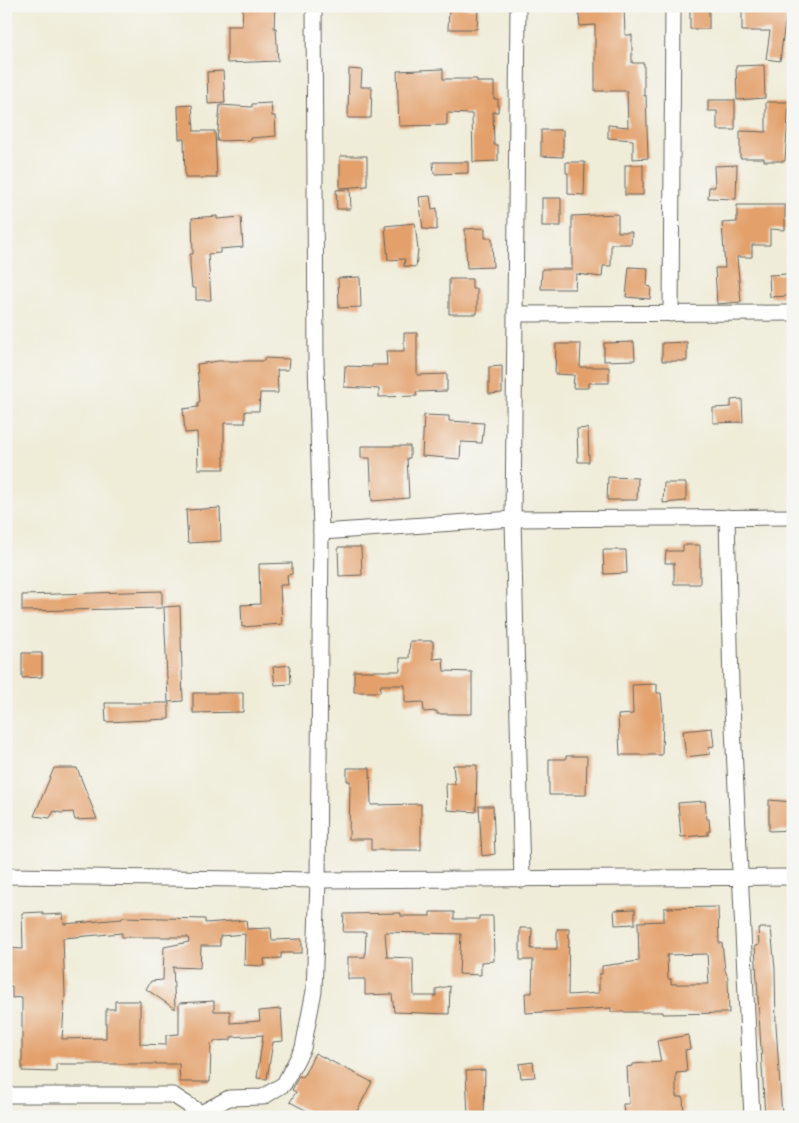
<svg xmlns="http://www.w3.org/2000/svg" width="799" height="1123" font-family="Delius,sans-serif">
	<rect width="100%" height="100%" fill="#f6f6f2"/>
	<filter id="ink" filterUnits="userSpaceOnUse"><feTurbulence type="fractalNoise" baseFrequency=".02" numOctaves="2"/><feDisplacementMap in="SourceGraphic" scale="10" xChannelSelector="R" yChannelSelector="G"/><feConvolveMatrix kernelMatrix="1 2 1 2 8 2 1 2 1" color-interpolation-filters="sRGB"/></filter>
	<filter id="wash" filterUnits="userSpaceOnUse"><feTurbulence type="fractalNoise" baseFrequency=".0096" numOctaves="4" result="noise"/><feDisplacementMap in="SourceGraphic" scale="20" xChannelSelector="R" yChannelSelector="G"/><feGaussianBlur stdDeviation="1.12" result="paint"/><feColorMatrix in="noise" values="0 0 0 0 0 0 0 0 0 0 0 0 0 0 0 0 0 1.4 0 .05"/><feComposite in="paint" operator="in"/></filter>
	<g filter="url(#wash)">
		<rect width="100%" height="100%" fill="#efecd8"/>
		<g id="blocks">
			<g fill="#e3a06b" fill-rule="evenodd">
				<polygon points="243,6 275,6 274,28 276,28 278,61 227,63 227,26 242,26"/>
				<polygon points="578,6 624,6 625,35 632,35 632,63 644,63 644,96 646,95 648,158 633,159 633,140 608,138 608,125 628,127 627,91 595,91 595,25 580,26"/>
				<rect x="690" y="6" width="19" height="23"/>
				<polygon points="742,6 787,6 780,61 766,59 770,31 742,31"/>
				<polygon points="449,8 478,8 477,29 448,29"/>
				<polygon points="764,65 765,98 737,100 736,66"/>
				<polygon points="349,69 362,70 361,87 372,87 371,118 348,118"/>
				<polygon points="443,69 443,79 477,79 477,82 494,82 494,99 498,99 498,112 493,112 494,145 498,145 498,161 473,162 472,114 447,113 447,125 399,126 397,71"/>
				<polygon points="223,71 225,103 208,104 207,72"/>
				<polygon points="708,100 735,100 735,130 717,130 717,111 708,111"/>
				<polygon points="766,102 789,102 785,161 764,161 764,158 740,158 740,131 766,132"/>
				<polygon points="271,103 272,116 275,116 276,136 251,138 251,140 217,141 220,105 252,107 252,104"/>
				<polygon points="192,105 194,131 215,131 217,178 185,178 184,139 179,139 178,106"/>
				<polygon points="541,130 563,130 563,157 541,156"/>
				<polygon points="340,156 367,156 367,186 340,188"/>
				<polygon points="433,162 468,162 468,173 434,174"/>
				<polygon points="566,162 585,162 584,195 568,194 568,173 566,173"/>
				<rect x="625" y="165" width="18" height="30"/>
				<polygon points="737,165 736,199 708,198 709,187 715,187 714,166"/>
				<polygon points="350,189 351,209 337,209 336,190"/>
				<polygon points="430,196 432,209 437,208 437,230 423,229 419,197"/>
				<rect x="542" y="198" width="19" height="28"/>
				<polygon points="737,205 785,205 785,230 770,229 770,245 752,245 752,257 737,257 741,302 717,304 715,268 725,268 722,223 737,222"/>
				<polygon points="618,214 618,232 632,232 631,244 611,244 611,266 603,266 602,277 576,274 575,289 541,289 542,269 572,269 572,216"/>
				<polygon points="217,216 217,219 241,217 243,247 220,249 220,253 208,254 211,300 196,300 196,288 192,288 190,266 190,254 193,254 192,218"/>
				<polygon points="415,223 418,250 416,267 404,266 405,259 388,260 385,226"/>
				<polygon points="485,228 485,238 492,238 493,267 467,268 465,229"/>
				<polygon points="629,267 648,268 647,286 651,287 650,299 626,297"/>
				<polygon points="788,274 789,296 770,297 769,275"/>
				<polygon points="360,277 361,307 339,308 338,278"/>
				<polygon points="449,279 472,279 472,289 477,289 477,314 449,314"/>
				<polygon points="404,333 417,333 417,375 447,374 447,391 416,392 417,396 379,397 379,389 344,387 345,366 372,367 372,365 387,365 386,351 404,351"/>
				<polygon points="634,342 635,360 604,361 604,343"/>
				<polygon points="687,342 687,361 662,361 662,343"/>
				<polygon points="556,344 581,344 580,367 609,367 609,383 588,383 588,388 573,388 574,375 555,374"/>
				<polygon points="264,358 289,359 288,370 277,370 278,393 260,393 259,411 245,411 245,423 224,423 224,469 198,469 197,432 185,433 183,409 198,407 198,402 200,402 197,364 218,361 264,361"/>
				<polygon points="502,366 502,393 489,394 489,367"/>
				<polygon points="742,399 743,422 713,423 713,408 731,407 731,400"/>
				<polygon points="424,415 449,416 449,421 484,423 482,443 461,442 460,459 422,456"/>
				<polygon points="588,428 589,462 578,462 577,429"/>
				<polygon points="361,446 410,446 410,458 407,458 409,498 372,501 370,458 361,458"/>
				<polygon points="608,477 638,478 637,500 607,500"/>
				<polygon points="664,483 686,483 686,501 663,503"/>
				<polygon points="220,508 221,541 188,543 186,510"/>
				<polygon points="683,545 700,545 700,584 674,584 674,563 665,563 666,551 683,551"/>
				<polygon points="338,547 361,547 362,575 339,576"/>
				<polygon points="603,550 626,550 627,573 604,574"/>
				<polygon points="292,563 292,574 287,575 288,585 280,585 282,624 242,627 241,605 260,604 259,564"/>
				<polygon points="162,591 162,608 22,611 22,595"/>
				<polygon points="180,606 183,701 168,702 164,607"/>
				<polygon points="410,641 433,641 433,659 443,658 444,671 472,672 472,714 437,714 437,711 424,712 423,702 405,703 405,685 381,685 380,692 354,692 354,671 400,671 400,658 409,658"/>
				<polygon points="22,653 42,653 42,677 22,678"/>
				<polygon points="290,665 291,684 275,685 273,667"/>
				<polygon points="657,684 657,693 661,693 663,715 662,755 620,755 618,715 633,714 632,685"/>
				<polygon points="193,693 243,693 243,712 193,713"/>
				<polygon points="105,703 169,703 169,719 106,722"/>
				<polygon points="712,728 714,746 709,747 710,754 686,757 683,731"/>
				<polygon points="566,756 587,756 586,795 549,795 549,759 566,759"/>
				<polygon points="453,765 477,765 476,812 447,810 446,784 455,784"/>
				<polygon points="54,768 77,768 97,819 75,820 73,812 61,813 54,811 50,818 34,816"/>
				<polygon points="347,768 370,768 371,805 421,804 421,850 371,850 371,839 349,839 350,781 347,781"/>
				<polygon points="769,800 793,802 793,830 769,831"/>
				<polygon points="705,801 707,819 709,819 710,831 708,831 708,835 681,837 678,803"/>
				<polygon points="479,806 493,806 495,854 482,856"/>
				<path d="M718,907L719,943H722L725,970L728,978L729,1013L663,1014V1012H611V1008L526,1013L525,993H532L533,960H520V928H532L531,949H557V929H569L568,995L599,993V974H602V966L639,961L638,922L664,921V908ZM707,954L709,984H671V979H668L667,955Z"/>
				<polygon points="635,909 635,924 615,925 614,910"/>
				<polygon points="43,912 43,915 63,914 64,924 122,919 122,917 205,919 205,923 246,920 247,929 271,928 272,940 302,939 302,953 281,953 281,958 264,959 265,966 244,965 245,934 220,936 220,946 201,946 200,968 173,967 175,1009 146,989 151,981 163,980 164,947 189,942 188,937 122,937 122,933 63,938 65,995 62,1039 106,1038 106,1009 115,1009 115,1001 140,1001 140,1044 166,1045 166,1035 179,1034 179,1003 214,1001 214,1011 230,1011 230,1023 260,1021 259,1011 281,1009 283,1041 273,1042 267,1079 257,1078 263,1035 231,1037 231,1040 214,1041 214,1043 211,1044 210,1082 180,1082 179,1064 56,1064 56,1072 22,1071 22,997 12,998 12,986 7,986 6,948 23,949 22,913"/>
				<polygon points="430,912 454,912 454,919 479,919 479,916 493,916 494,961 481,962 481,975 459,974 461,934 385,932 387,957 413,958 414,996 436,996 436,989 450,986 449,1014 394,1012 392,994 365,995 365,979 348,979 348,957 365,957 366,932 343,932 344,914 401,913 401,916 430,916"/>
				<polygon points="758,928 771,928 775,969 776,1025 782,1117 765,1117 755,946 759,945"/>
				<polygon points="688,1035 690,1049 685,1050 687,1072 676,1073 676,1097 683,1097 684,1117 624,1117 623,1104 629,1104 627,1067 632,1066 632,1064 661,1062 657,1041"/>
				<polygon points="315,1053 372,1082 354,1117 319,1117 290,1102 296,1092 292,1090 299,1076 303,1077"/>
				<polygon points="533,1062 535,1077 521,1078 519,1064"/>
				<polygon points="485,1070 484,1117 468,1117 466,1071"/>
			</g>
		</g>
	</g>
	<g filter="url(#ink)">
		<use href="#blocks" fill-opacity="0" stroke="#66655e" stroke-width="1"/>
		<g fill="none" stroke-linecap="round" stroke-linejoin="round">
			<g stroke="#66655e" stroke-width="17">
				<g id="minor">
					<polyline points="518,6 513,519 522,880"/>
					<polyline points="515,314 793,313"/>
					<polyline points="671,314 673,6"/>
					<polyline points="727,517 731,686 752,1117"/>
					<polyline points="321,532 513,519 793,517"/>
					<polyline points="6,876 318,880 793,877"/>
					<polyline points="6,1095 173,1095 201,1113"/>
					<polyline points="199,1117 201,1113 229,1098 263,1097 284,1084 303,1048 314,991 318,880 321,532 316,362 314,6"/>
				</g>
			</g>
			<use href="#minor" stroke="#fff" stroke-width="15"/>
		</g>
	</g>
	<rect width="799" height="1123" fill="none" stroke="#f6f6f2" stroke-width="25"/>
</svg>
